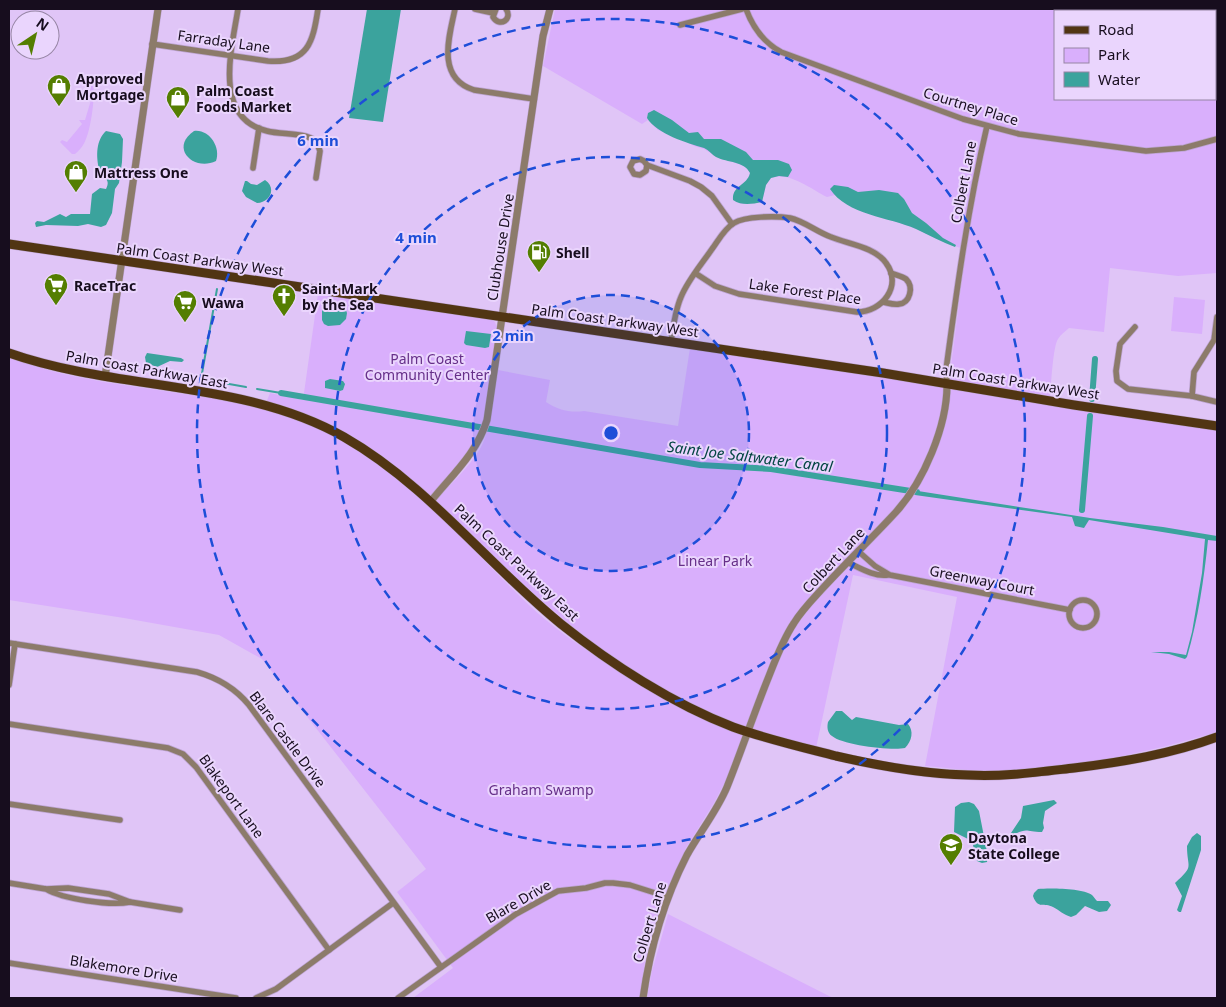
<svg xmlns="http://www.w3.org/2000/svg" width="1226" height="1007" font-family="'Noto Sans',sans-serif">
	<rect width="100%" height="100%" fill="#e0c5f7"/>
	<g fill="#d9affc" fill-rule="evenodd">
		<path d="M555,9H1217V273L1178,276L1110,268L1104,332L1069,328C1066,331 1061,334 1058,339C1053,346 1051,386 1050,397L949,381L966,249C947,246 933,236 916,229C887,216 860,216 835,195L827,197C811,189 789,171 771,178L766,185L762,202L742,204L735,201L733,197C735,185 747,185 750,173L748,169L742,165L717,157L704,149L694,146L682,139L658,130L648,120L642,124L543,66ZM1055,11H1215V99H1055Z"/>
		<path d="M90,77C98,85 91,128 86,139C84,145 80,150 75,154H72L60,142L62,140L67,142L82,124L79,120H85L91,100L90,82L86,80Z"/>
		<path d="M318,294L491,319L495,322L497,328C493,358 491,406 479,433C469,457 448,479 430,496L369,449L266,403L270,393L303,400Z"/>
		<polygon points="1174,297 1205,300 1202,334 1171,331"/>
		<path d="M690,348L889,376L1217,430V732C1147,753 1075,768 1001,771C976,772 950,768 925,766L957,597L853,575L816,748C769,734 722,721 678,699C657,688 637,673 617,660C551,613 493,558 435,502C449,485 472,465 482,445C491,426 494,391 498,370L550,380L546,402C558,410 570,413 584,411L678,426Z"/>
		<path d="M9,358C33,366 57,373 83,378C169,395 263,396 342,440C416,482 469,548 529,605C551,626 576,643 600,659C645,690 692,717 743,734L726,780L714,803L686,848L655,922L645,961L640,998H413L453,968L397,892L426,869L262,659L219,635L124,618L9,600Z"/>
		<polygon points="668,914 829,996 834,998 647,998 652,971"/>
	</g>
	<g fill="#3ba39d">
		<polygon points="367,9 401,9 383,122 349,118"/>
		<path d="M654,110L672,120L689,133L698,132L704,139H721L746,152L753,160H778L789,164L792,170L788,177L779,176L771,178L766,185L762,202C752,204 742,206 733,200C732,185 747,186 750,173C744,161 728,163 716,157C712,155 709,150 704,148C687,143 657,134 647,118L648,113Z"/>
		<path d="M106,131L120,134L123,139L122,162L119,183L115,189L112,213L106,225L101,227L88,224L78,226L46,225L36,227L35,223L37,221L44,222L60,214L66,217L71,214H90L92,194L100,188L106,189C112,178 101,178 99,169C96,156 96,140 106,131Z"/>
		<path d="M194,131C209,129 221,147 216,161C194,172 169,148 194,131Z"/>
		<path d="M265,180C277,188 270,203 257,203L246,197L242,191L245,181H247L251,184L257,185Z"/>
		<path d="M834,185L848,187L858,192L879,190L898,193L904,199L912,213L926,223L943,238L956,245L955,247C942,242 929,235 916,229C889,217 847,215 830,189Z"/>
		<polygon points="330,304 345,308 347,313 346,319 340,325 328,326 324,324 322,320 322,308 325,305"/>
		<polygon points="466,331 491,334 489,347 485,348 466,345 464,343"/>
		<polygon points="147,353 181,358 184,360 182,362 170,361 157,367 146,363 145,357"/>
		<polygon points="330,379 343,381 345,384 343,390 340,391 325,388 325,381"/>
		<path d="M918,491L1090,518L1163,527L1217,536V541L1208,540C1204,579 1198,620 1187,657L1185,659L1169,654L1151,652H1169L1186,655L1192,632L1202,573L1205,539L1089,520L1084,528L1075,526L1072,517L915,495Z"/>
		<path d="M836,711H842L852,720L856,717L899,725L908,724C914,731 912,741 905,748C892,751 842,745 832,736C827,733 827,726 828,722Z"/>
		<path d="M1054,800L1057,803L1045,811L1043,823L1044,828L1042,832C1026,832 1028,827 1013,835L1011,833L1021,818L1023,806Z"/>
		<polygon points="969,802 974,804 979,811 988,857 987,862 982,863 977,861 972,841 954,832 955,807 961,803"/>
		<path d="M1197,833L1201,836V850L1182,909L1181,912H1179L1177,910L1182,896L1175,883C1195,865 1187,869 1187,846L1192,837Z"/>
		<path d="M1038,889C1049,888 1082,888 1092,895C1094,897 1095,899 1097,901H1108L1111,905L1107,911L1099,912L1085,906L1076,915L1071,917C1064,915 1059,910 1053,907C1044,902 1038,910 1033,896L1034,893Z"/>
	</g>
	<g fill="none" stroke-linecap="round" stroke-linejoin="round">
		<g stroke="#3ba39d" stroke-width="2">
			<polyline points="217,289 201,379 246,387"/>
			<polyline points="257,389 281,393"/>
		</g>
		<g stroke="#3ba39d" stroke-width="6">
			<polyline points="281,393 700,465 771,469 917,492"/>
			<polyline points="1092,399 1095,359"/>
			<polyline points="1082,510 1090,416"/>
		</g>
		<g stroke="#bca4d0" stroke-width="7">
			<g id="minor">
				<path d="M238,9C232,48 212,118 267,131C282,135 304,132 316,141L320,151L316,178"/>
				<path d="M455,9C449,37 436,78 474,90L534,99"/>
				<polyline points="475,9 493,13"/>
				<path d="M496,9L493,17C500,28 513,19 506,9"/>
				<path d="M746,9C753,28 763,42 781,52L963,119L1019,134L1146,151L1184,148L1217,139"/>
				<polyline points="680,25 742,9"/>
				<path d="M152,44L268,61C308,64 313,42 318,9"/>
				<polyline points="647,165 646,171 640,175 634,174 630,167 633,161 640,159 644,161 647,165 690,181 701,187 712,196 732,224"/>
				<polyline points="253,168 259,128"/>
				<path d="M883,302C888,303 894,305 899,304C910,303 914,287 906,279C902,276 896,275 891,273"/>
				<polyline points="1135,327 1120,344 1116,371 1117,381 1128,389 1192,396 1217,402"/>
				<path d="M671,342C673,327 675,311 681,297C688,280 701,265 712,249C718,241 724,229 734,223C745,216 776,216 790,218C804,221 817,232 831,237C848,244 875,247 886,263C903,286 882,312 857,312L739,294L715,286L695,273"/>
				<path d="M947,385L946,370C957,288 968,207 987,126"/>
				<polyline points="1192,396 1194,372 1214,340 1217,317"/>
				<polyline points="858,551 875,566 890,575 1070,610"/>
				<path d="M847,562C860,568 874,577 888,575"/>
				<circle cx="1083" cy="614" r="14"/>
				<path d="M9,643L197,672C218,678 235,688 249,705L441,967"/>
				<polyline points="9,685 15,644"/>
				<polyline points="9,724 168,748 183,754 196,767 329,950"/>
				<polyline points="9,804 120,820"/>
				<path d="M9,883L46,889L68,888L109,894L130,902C110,906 63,899 46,889"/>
				<polyline points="130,902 180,910"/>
				<polyline points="9,963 236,998"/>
				<polyline points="256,998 276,989 393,903"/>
				<polyline points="398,998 516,914 558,891 586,888 605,883 613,883 630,885 668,897"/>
			</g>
		</g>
		<g stroke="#bca4d0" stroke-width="8">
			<g id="tertiary">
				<polyline points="105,377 158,9"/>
				<path d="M431,501C452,475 477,453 487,420L543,36L550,9"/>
				<path d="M643,998C650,948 664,900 687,855C700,832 717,811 727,787C741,752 753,716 767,681C775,661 782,641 794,623C802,610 813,599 823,588C847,562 872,538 896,512C924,481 947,426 947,385"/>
			</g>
		</g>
		<g stroke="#bca4d0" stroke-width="10">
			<g id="primary">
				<polyline points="9,244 883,373 1074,405 1217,426"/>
				<path d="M9,353C117,391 244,380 344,437C428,485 487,564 561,624C611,664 673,704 733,727C766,739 801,747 836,756C879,766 923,774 968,775C1003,777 1039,772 1074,768C1123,762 1171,754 1217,737"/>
			</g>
		</g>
		<use href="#minor" stroke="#8c7b6a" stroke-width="5.5"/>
		<use href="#tertiary" stroke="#8c7b6a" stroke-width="7"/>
		<use href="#primary" stroke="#513513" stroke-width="9"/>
	</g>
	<circle cx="611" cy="433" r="138" fill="#1d4ed8" fill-opacity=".12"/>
	<g fill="none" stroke="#1d4ed8" stroke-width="2.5" stroke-dasharray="9 6">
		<circle cx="611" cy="433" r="138"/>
		<circle cx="611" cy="433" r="276"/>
		<circle cx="611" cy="433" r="414"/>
	</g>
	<defs>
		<g id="shop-pin" transform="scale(1.25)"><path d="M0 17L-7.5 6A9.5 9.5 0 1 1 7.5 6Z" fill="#547e01" stroke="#ead5fd"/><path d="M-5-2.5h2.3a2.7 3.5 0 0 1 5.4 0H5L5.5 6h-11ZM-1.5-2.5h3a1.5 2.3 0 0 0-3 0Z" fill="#fff"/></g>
		<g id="fuel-pin" transform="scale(1.25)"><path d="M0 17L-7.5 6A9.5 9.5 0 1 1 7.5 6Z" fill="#547e01" stroke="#ead5fd"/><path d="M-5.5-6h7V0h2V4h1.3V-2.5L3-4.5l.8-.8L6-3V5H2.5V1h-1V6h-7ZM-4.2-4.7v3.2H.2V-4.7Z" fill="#fff"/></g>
		<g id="supermarket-pin" transform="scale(1.25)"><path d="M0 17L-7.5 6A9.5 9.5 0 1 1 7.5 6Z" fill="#547e01" stroke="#ead5fd"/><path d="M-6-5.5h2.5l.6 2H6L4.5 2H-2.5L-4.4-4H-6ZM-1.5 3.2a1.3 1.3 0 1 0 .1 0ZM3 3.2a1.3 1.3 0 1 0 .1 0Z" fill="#fff"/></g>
		<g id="church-pin" transform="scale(1.25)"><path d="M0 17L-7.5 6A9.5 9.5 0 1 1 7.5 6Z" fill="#547e01" stroke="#ead5fd"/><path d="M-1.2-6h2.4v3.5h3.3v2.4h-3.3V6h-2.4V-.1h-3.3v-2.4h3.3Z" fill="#fff"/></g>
		<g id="university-pin" transform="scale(1.25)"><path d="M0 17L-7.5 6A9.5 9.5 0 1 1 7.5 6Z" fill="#547e01" stroke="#ead5fd"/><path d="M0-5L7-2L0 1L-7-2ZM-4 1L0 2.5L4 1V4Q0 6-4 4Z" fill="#fff"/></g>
	</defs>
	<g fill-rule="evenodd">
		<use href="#shop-pin" x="59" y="86"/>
		<use href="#shop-pin" x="178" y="98"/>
		<use href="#shop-pin" x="76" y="172"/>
		<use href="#fuel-pin" x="539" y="252"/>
		<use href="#supermarket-pin" x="56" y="285"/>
		<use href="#church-pin" x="284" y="296"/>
		<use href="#supermarket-pin" x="185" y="302"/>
		<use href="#university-pin" x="951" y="845"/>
	</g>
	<g text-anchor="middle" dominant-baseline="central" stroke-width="4" stroke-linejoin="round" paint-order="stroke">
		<g font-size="14" fill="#170d1e" stroke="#ead5fd">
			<text transform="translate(224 41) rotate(8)">Farraday Lane</text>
			<text transform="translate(971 106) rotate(17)">Courtney Place</text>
			<text transform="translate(963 182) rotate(-79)">Colbert Lane</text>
			<text transform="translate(500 247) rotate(-81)">Clubhouse Drive</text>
			<text transform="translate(200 259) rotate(8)">Palm Coast Parkway West</text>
			<text transform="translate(805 291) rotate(8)">Lake Forest Place</text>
			<text transform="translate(615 320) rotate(8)">Palm Coast Parkway West</text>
			<text transform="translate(147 369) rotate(10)">Palm Coast Parkway East</text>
			<text transform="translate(1016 381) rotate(9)">Palm Coast Parkway West</text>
			<text transform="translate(833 560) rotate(-47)">Colbert Lane</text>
			<text transform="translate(517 562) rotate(43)">Palm Coast Parkway East</text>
			<text transform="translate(982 580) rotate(11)">Greenway Court</text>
			<text transform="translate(288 739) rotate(53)">Blare Castle Drive</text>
			<text transform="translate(232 796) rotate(54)">Blakeport Lane</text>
			<text transform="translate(518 901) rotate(-30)">Blare Drive</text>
			<text transform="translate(649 922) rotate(-73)">Colbert Lane</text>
			<text transform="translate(124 968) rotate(9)">Blakemore Drive</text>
		</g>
		<g font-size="14" font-weight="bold" fill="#170d1e" stroke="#ead5fd" text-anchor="start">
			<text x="76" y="78">Approved<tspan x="76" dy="16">Mortgage</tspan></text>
			<text x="196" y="90">Palm Coast<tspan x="196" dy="16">Foods Market</tspan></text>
			<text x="94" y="172">Mattress One</text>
			<text x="556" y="252">Shell</text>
			<text x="74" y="285">RaceTrac</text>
			<text x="302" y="288">Saint Mark<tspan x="302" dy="16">by the Sea</tspan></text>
			<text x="202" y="302">Wawa</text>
			<text x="968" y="837">Daytona<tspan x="968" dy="16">State College</tspan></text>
		</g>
		<g font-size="14" fill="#662f89" stroke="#ead5fd">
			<text x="427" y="358">Palm Coast<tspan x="427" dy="16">Community Center</tspan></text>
			<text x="715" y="560">Linear Park</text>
			<text x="541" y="789">Graham Swamp</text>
		</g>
		<g font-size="15" font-style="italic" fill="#054643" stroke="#ead5fd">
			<text transform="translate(750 456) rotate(7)">Saint Joe Saltwater Canal</text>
		</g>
	</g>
	<circle cx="611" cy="433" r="8" fill="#1d4ed8" stroke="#ead5fd" stroke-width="2.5"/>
	<g font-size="15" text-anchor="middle" font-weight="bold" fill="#1d4ed8" stroke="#ead5fd" stroke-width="4" stroke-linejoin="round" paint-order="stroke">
		<text x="318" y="146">6 min</text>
		<text x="416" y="243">4 min</text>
		<text x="513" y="341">2 min</text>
	</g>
	<rect width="1226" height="1007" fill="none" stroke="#170d1e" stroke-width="20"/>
	<rect x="1054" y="10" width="162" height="90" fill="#ead5fd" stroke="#9685a4"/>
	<rect x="1064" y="26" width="25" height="8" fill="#513513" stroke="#9685a4"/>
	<text x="1098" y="35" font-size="15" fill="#170d1e">Road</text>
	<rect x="1064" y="48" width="25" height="15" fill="#d9affc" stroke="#9685a4"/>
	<text x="1098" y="60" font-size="15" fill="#170d1e">Park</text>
	<rect x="1064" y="72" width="25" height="15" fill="#3ba39d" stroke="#9685a4"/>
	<text x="1098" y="85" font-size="15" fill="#170d1e">Water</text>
	<g transform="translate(35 35) rotate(35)"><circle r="24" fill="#ead5fd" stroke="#9685a4"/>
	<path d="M0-4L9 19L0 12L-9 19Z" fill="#547e01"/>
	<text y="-8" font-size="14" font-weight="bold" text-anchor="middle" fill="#170d1e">N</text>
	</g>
</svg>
